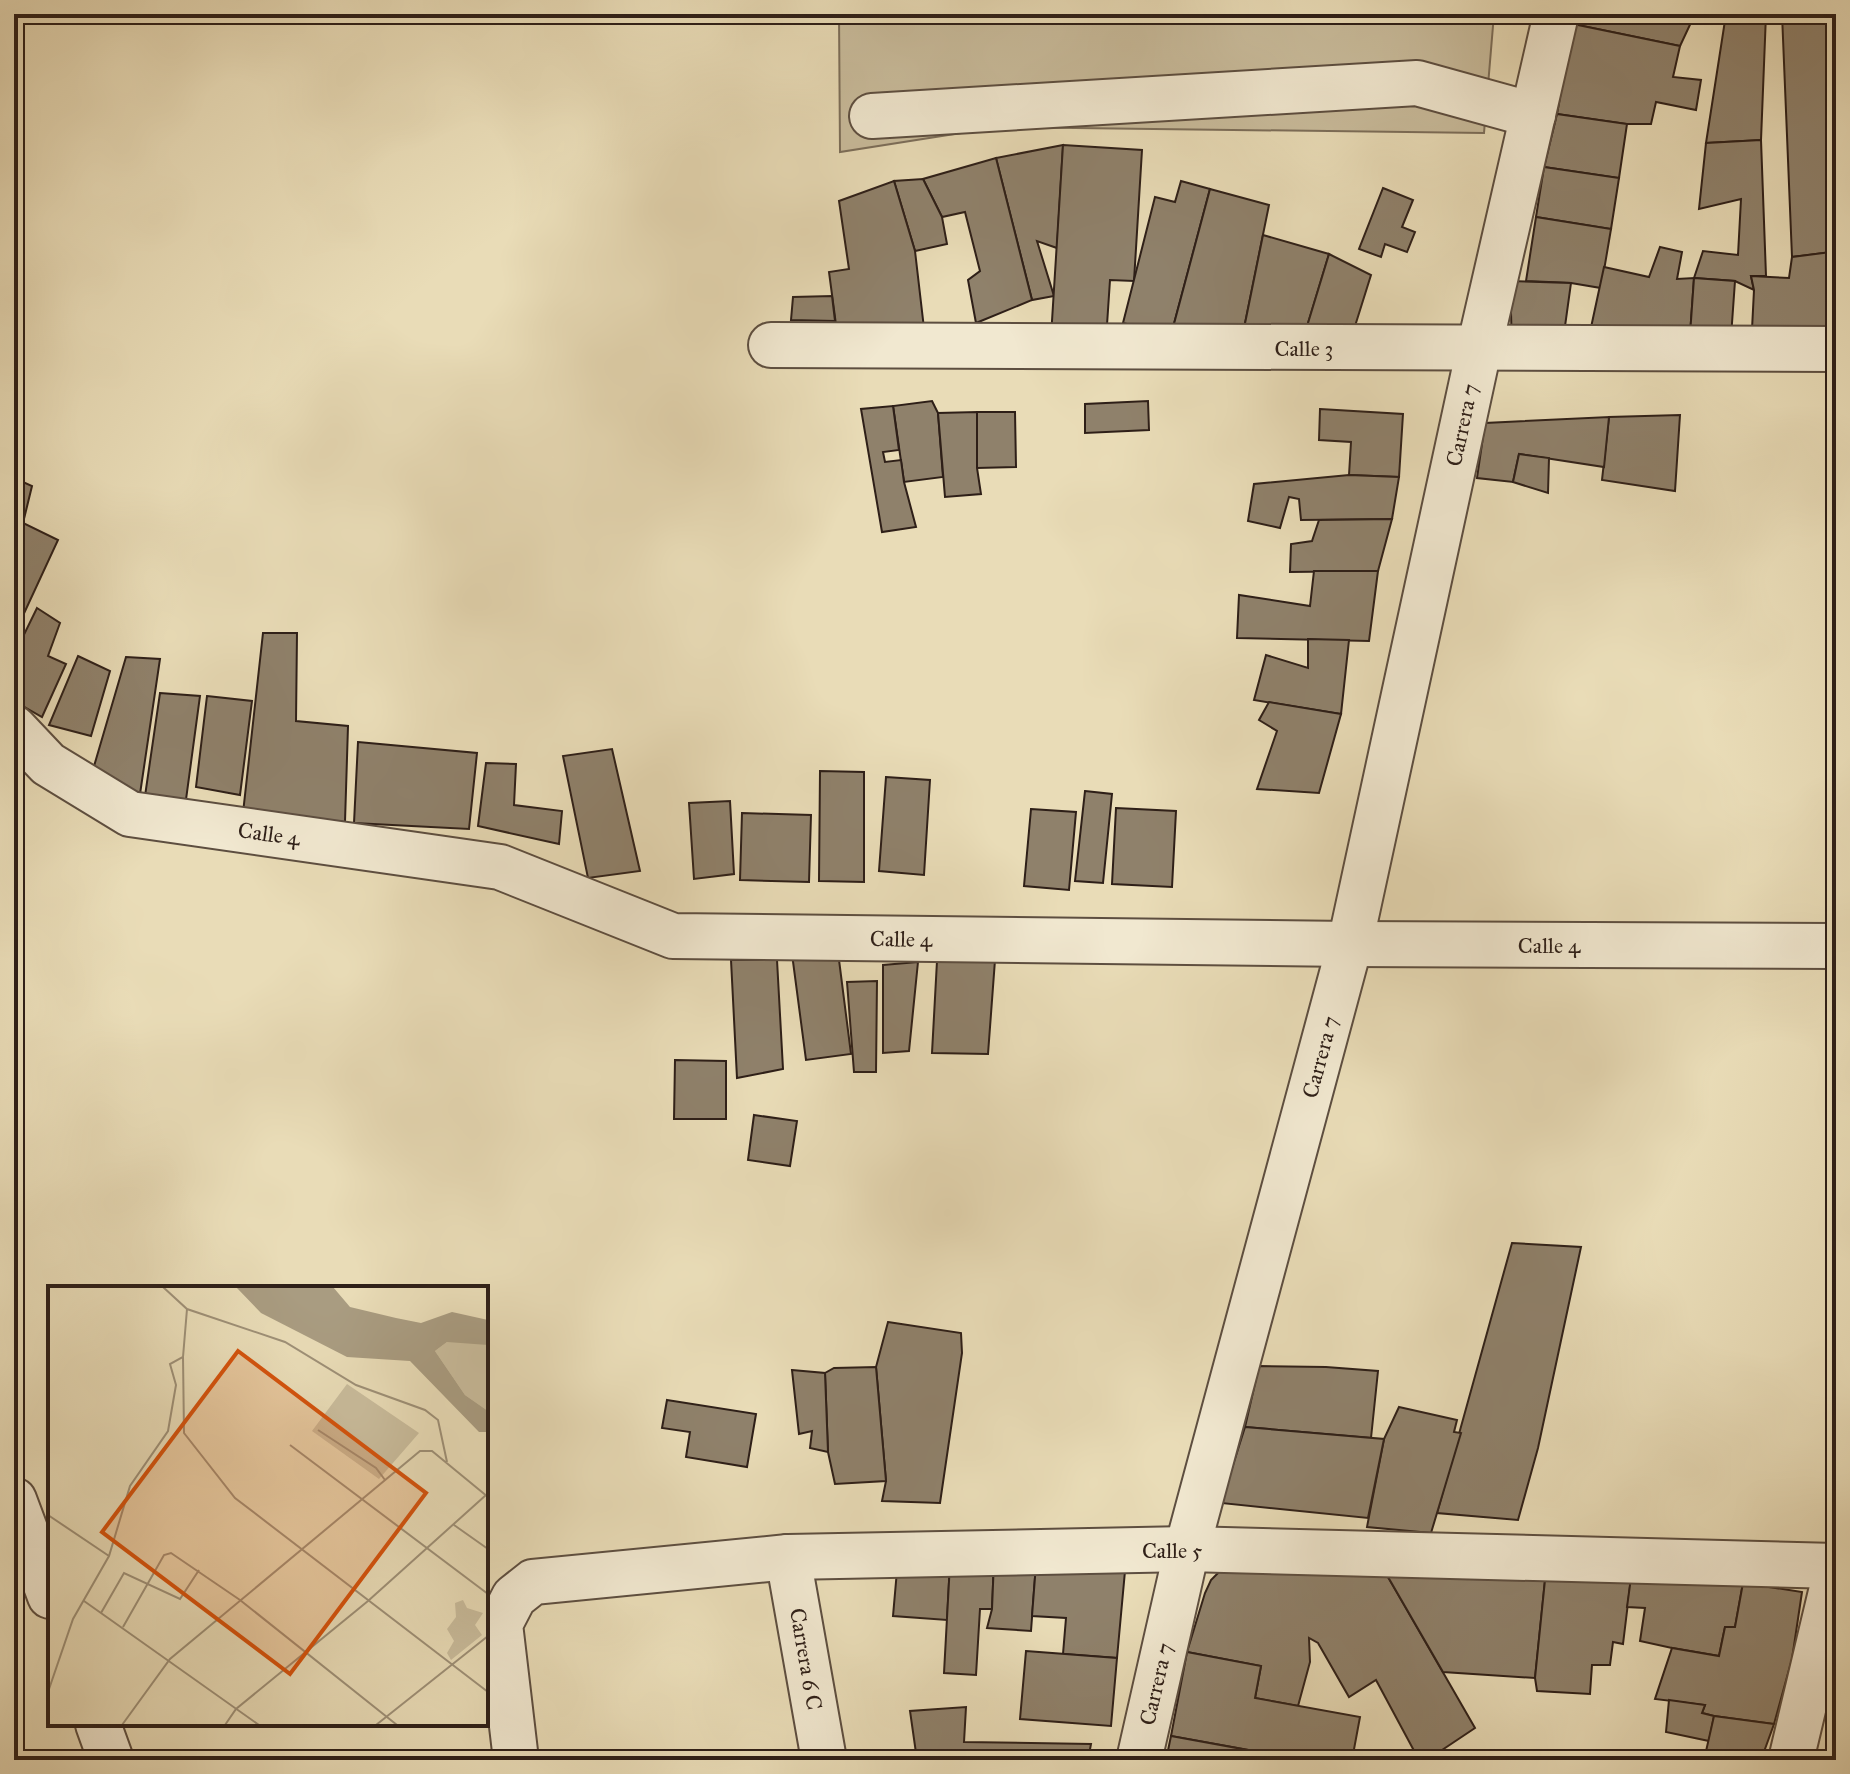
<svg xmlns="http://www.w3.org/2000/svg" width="1850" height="1774" font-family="'IM FELL Great Primer',serif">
	<rect width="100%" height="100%" fill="#e9dcb7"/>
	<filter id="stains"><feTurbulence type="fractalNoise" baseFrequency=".0025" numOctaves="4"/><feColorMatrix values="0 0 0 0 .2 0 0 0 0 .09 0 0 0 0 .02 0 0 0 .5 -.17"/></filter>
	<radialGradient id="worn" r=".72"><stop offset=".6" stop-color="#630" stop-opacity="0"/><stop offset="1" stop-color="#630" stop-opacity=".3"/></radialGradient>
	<polygon fill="#c9bc9c" stroke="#7c6e5a" stroke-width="2" points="839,14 1494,14 1484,133 999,127 840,152"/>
	<g fill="#8f816b" stroke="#2e1f18" stroke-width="2">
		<polygon points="1574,14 1695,14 1680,46 1573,24"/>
		<polygon points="1726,14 1766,14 1761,140 1706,143"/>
		<polygon points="1782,14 1826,14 1836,72 1836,208 1828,208 1831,252 1792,257"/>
		<polygon points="1573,24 1680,46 1673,77 1701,80 1696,110 1656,102 1651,124 1627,124 1557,114"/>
		<polygon points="1557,114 1627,124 1619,178 1544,167"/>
		<polygon points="1761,140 1766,276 1751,276 1754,290 1735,281 1694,278 1703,251 1738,255 1741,199 1699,209 1706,143"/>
		<polygon points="1063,145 1057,248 1037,241 1054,296 1032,300 996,158"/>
		<polygon points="1063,145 1142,150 1134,281 1110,280 1106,340 1051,337"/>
		<polygon points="996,158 1032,300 976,323 968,280 980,271 965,212 942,217 923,179"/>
		<polygon points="1544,167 1619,178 1611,229 1536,217"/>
		<polygon points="923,179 942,217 947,244 915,251 894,181"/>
		<polygon points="894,181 915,251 925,337 838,340 829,272 849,269 839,201"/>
		<polygon points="1181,181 1210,189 1171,335 1123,323 1155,197 1175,202"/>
		<polygon points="1383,188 1413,200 1402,227 1415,232 1407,252 1385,244 1381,257 1359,249"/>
		<polygon points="1210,189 1269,205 1240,348 1171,335"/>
		<polygon points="1536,217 1611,229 1601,288 1571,283 1526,281"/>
		<polygon points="1829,224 1836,224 1836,302 1831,252"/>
		<polygon points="1263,235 1329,254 1298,356 1240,348"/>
		<polygon points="1660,247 1682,252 1677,279 1694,278 1689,349 1587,346 1604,267 1649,277"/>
		<polygon points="1831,252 1836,302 1836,348 1751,349 1754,290 1751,276 1789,278 1792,257"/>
		<polygon points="1329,254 1371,275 1345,358 1298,356"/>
		<polygon points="1694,278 1735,281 1730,351 1689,349"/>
		<polygon points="1510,281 1571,283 1562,348 1512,346"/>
		<polygon points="832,296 835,321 791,320 793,297"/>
		<polygon points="932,401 938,413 943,477 904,482 893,406"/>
		<polygon points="1148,401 1149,430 1085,433 1085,404"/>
		<polygon points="893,406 899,450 883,452 885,462 901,460 904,482 916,527 882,532 861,409"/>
		<polygon points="1320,409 1403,414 1399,477 1349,475 1351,442 1319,440"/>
		<polygon points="977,412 1015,412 1016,467 977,468"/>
		<polygon points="977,412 977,468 981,494 945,497 938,413"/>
		<polygon points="1680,415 1675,491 1602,480 1609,417"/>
		<polygon points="1609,417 1604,467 1519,454 1513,482 1477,478 1485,423"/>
		<polygon points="1519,454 1549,458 1548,493 1513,482"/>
		<polygon points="1349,475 1399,477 1392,519 1301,520 1299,499 1289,497 1280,528 1248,521 1254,484"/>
		<polygon points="14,478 32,486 23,523 58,540 14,635"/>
		<polygon points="1392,519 1378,571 1290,572 1291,544 1312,541 1319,520"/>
		<polygon points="1314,571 1378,571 1369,641 1237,638 1239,595 1310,606"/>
		<polygon points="37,608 60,623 48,656 66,664 42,717 14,701 14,655"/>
		<polygon points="263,633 297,633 296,721 348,726 345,822 243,813"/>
		<polygon points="1308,639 1349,640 1341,714 1254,700 1266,655 1308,668"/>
		<polygon points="78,656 110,671 91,736 49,725"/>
		<polygon points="126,657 160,659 140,794 92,773"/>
		<polygon points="160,693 200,696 185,807 145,796"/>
		<polygon points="207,696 252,701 240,795 196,787"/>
		<polygon points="1269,702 1341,714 1319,793 1257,789 1277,731 1259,720"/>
		<polygon points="358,742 477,753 469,829 354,823"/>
		<polygon points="612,749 640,871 588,878 563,756"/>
		<polygon points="486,763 516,764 514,805 562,811 559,844 478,826"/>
		<polygon points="820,771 864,772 864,882 819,881"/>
		<polygon points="886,777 930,780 924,875 879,871"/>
		<polygon points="1085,791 1112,794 1103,883 1075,881"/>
		<polygon points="730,801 734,874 694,879 689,803"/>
		<polygon points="1116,808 1176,811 1172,887 1112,884"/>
		<polygon points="1031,809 1076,812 1069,890 1024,886"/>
		<polygon points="742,813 811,815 809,882 740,880"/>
		<polygon points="838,952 851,1054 806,1060 792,954"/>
		<polygon points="731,960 777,960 783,1069 737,1078"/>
		<polygon points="995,960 988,1054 932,1053 937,961"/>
		<polygon points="918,962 909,1051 883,1053 883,965"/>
		<polygon points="877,981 876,1072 854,1072 847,982"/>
		<polygon points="675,1060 726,1061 726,1119 674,1119"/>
		<polygon points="754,1115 797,1121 790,1166 748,1160"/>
		<polygon points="1512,1243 1581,1247 1538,1448 1518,1520 1437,1513"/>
		<polygon points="888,1322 961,1333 962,1353 940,1503 882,1501 886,1481 876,1367"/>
		<polygon points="1259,1366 1326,1367 1378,1371 1371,1438 1245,1427"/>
		<polygon points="876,1367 886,1481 835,1484 828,1452 825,1373 834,1368"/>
		<polygon points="792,1370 825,1373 828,1452 810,1448 812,1431 799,1434"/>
		<polygon points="667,1400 756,1414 747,1467 686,1457 690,1432 662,1428"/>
		<polygon points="1399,1407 1457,1420 1454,1432 1461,1433 1431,1533 1367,1527 1384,1439"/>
		<polygon points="1245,1427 1384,1439 1368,1518 1221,1503"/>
		<polygon points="898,1559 950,1563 947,1620 893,1616"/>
		<polygon points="994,1560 992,1609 980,1609 976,1675 944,1673 950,1563"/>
		<polygon points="994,1560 1036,1564 1031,1631 987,1628 992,1609"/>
		<polygon points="1036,1564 1125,1571 1117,1658 1063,1654 1066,1618 1032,1616"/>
		<polygon points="1384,1570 1475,1728 1427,1760 1419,1760 1376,1680 1349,1697 1318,1643 1309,1638 1310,1662 1298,1706 1255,1698 1261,1666 1187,1652 1205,1593 1211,1580 1219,1572"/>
		<polygon points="1384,1570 1545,1580 1535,1678 1443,1672"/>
		<polygon points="1632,1570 1623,1644 1613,1642 1610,1665 1592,1665 1590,1694 1537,1691 1535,1678 1545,1580"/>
		<polygon points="1632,1570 1743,1583 1735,1627 1725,1627 1719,1656 1672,1648 1640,1641 1645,1608 1627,1607"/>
		<polygon points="1743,1583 1802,1592 1792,1659 1774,1724 1714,1716 1702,1713 1705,1705 1655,1699 1672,1648 1719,1656 1725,1627 1735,1627"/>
		<polygon points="1026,1651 1117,1658 1111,1726 1020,1719"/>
		<polygon points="1187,1652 1261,1666 1255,1698 1360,1717 1352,1760 1303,1760 1171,1736"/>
		<polygon points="1669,1700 1705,1705 1702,1713 1714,1716 1709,1741 1666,1732"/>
		<polygon points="966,1707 964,1742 1091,1744 1088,1760 917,1760 910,1711"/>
		<polygon points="1714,1716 1774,1724 1761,1760 1704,1760"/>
		<polygon points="1171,1736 1303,1760 1166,1760"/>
	</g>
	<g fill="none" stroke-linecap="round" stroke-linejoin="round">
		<g stroke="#5d4e40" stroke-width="48">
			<g id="minor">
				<polyline points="872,116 1417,83 1533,115"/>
				<polyline points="771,345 1836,349"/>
				<polyline points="14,728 48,764 130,814 500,867 673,936 1350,944 1836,946"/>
				<polyline points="14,1500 50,1596"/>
				<polyline points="788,1557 824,1760"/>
				<polyline points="98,1724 111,1760"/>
				<polyline points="516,1760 500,1624 514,1597 533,1582 788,1557 1187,1549 1836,1566"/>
				<polyline points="1139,1760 1187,1549 1350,944 1479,349 1556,14"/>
				<polyline points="1791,1760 1836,1571"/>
			</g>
		</g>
		<use href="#minor" stroke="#f1e8d0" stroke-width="44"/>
	</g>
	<g text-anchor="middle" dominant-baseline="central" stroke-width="8" stroke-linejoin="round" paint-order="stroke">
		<g font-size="22" fill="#2e1f18" stroke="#f1e8d0">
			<text x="1304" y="348">Calle 3</text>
			<text transform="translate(1462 425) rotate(-78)">Carrera 7</text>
			<text transform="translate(269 834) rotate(8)">Calle 4</text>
			<text transform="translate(901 939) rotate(1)">Calle 4</text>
			<text x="1549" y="945">Calle 4</text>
			<text transform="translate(1320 1057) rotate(-75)">Carrera 7</text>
			<text x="1172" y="1550">Calle 5</text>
			<text transform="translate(806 1659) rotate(80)">Carrera 6 C</text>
			<text transform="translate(1156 1684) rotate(-77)">Carrera 7</text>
		</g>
	</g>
	<g transform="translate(48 1286)">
		<rect width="440" height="440" fill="#e9dcb7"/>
		<path d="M425,55L440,59V125L417,109L387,65L399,56ZM299,98L371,147L331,193L264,145ZM415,314L419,322L435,327L427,339L434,349L403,374L399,367L406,355L399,343L408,331L407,317Z" fill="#c9bc9c"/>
		<path d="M188,1H285L302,21L348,32L373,37L404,26L440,34V59L399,56L387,65L417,109L440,125V146H431L362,75L299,71L213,27Z" fill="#a99c81"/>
		<path fill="none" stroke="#9e9077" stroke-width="2" d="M115,1L139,23L237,56L308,99L377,124L390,134L399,176M135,71L136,147L187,212L440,406M270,144L328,182L337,194M242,159L440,308M0,229L61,270M406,239L440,263M36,315L211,439M53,327L76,287L132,313L151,284M75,341L116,269L123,267L192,314L349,439M0,406L25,333L61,270L82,200L120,145L128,99L122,78L135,71L139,23M74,439L122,373L372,165H384L440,211M177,439L188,423L320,315L438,209M328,439L440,350"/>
		<path fill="#d5530d" fill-opacity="0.15" stroke="#d5530d" stroke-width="4" d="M190,65L378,207L242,388L54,246Z"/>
		<rect width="440" height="440" fill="none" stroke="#2e1f18" stroke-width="4"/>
	</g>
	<rect width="1850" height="1774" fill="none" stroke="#e9dcb7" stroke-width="48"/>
	<rect x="16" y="16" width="1818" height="1742" fill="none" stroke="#2e1f18" stroke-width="4"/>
	<rect x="24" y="24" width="1802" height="1726" fill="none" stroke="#2e1f18" stroke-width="2"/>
	<rect width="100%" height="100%" filter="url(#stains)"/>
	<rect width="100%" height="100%" fill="url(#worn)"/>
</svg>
